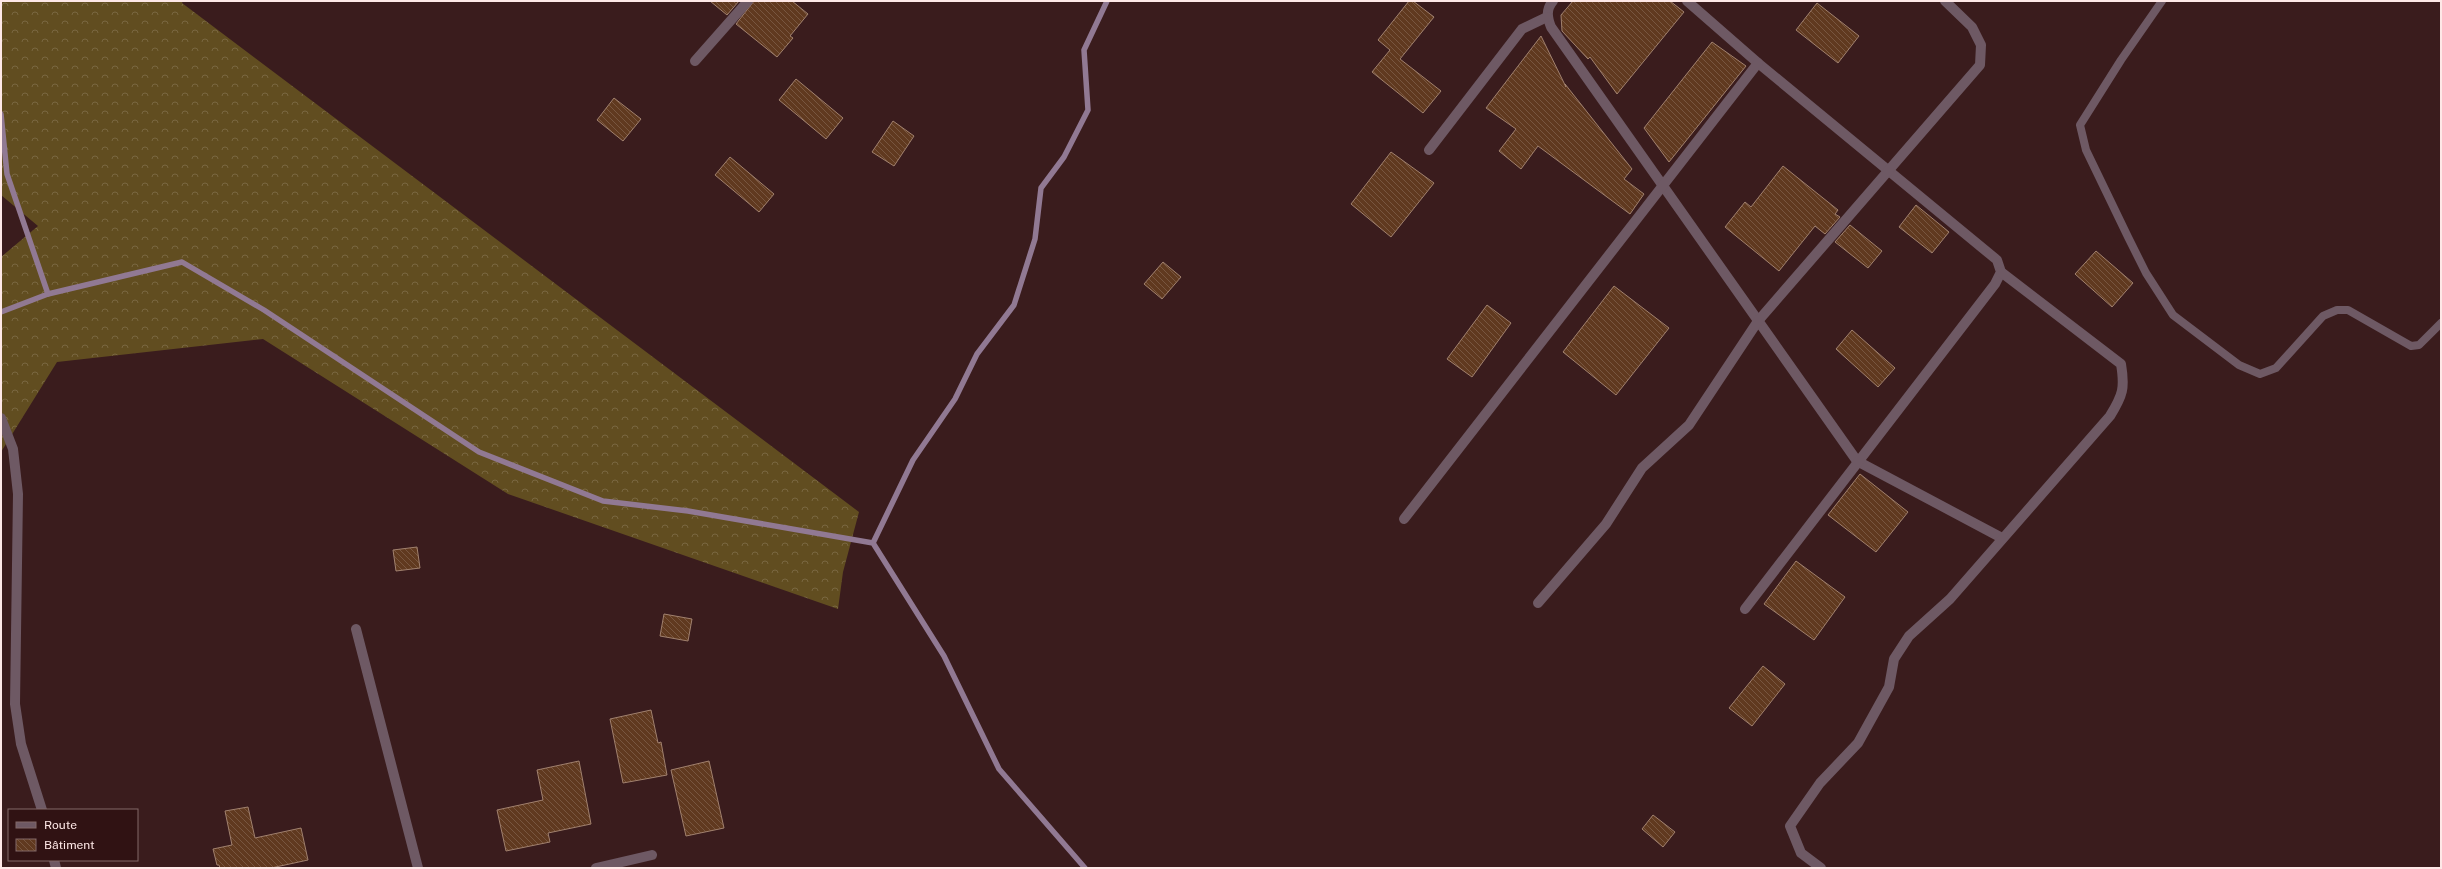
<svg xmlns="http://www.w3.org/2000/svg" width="2442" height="869" font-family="'Public Sans',sans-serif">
	<defs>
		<pattern id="forest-crowns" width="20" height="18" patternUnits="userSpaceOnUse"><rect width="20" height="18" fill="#614d20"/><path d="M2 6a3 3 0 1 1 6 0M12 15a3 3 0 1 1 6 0" fill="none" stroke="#796740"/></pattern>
		<pattern id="building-back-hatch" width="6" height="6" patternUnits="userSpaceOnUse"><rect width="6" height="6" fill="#60391f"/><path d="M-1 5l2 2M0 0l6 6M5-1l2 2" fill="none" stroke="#785640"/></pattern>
	</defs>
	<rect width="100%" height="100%" fill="#3a1c1d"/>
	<polygon fill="url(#forest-crowns)" points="1,1 183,1 182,3 859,512 843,572 838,609 508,494 263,339 57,362 1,452 1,257 38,226 1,195"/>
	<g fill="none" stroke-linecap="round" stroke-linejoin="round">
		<g stroke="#917993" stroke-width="5.5">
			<polyline points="1,114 7,174 48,294"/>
			<polyline points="1,312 48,294 182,262 264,310 479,452 603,501 688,511 873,543 944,656 999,769 1085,868"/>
			<polyline points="873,543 913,460 955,399 977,354 1014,305 1035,239 1041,188 1064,157 1088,110 1084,50 1107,1"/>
		</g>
	</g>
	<g fill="url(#building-back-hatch)" stroke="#a1816e">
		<polygon points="710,1 739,1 727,15"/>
		<polygon points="754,1 792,1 808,14 790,36 793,38 777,57 736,24"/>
		<polygon points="1409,1 1413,1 1434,17 1400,59 1441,91 1423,113 1372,72 1390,50 1378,40"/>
		<polygon points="1573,1 1670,1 1684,12 1617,94 1590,57 1588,59 1562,31 1561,15"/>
		<polygon points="1817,3 1859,36 1838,63 1796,30"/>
		<polygon points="1541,36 1566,87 1565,84 1632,169 1624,179 1644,194 1630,214 1538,146 1521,169 1499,151 1516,129 1486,108"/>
		<polygon points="1712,42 1746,66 1669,162 1644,128"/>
		<polygon points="796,79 843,118 826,139 779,100"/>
		<polygon points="614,98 641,119 623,141 597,120"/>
		<polygon points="893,121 914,136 894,166 872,152"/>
		<polygon points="1391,152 1434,183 1391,237 1351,204"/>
		<polygon points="730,157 774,194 759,212 715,175"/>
		<polygon points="1783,166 1838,210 1835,214 1840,217 1825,234 1815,226 1779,271 1725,227 1745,202 1751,207"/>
		<polygon points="1916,205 1949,232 1932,253 1899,227"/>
		<polygon points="1850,225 1882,251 1868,268 1835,242"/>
		<polygon points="2096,251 2133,283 2112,307 2075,274"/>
		<polygon points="1163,262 1181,277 1162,299 1144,284"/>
		<polygon points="1614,286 1669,328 1616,395 1563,352"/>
		<polygon points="1487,305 1511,323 1472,377 1447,359"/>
		<polygon points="1852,330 1895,368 1878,387 1836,349"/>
		<polygon points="1860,474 1908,512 1876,552 1828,515"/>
		<polygon points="417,547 420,568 396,571 393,550"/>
		<polygon points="1796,561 1845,597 1814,640 1764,604"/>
		<polygon points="664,614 692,619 688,641 660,636"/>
		<polygon points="1763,666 1785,684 1752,726 1729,708"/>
		<polygon points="651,710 658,743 661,742 667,775 623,783 610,719"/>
		<polygon points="579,761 591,824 548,833 550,842 506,851 497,810 543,800 537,770"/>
		<polygon points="709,761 724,828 686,836 671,770"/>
		<polygon points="248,807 255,838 301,828 308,860 271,868 220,868 219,865 217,865 213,849 232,845 225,811"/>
		<polygon points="1653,815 1675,832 1663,847 1642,829"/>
	</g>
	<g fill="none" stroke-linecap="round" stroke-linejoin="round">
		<polyline stroke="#6e5964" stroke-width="8" points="2162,1 2121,60 2080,125 2086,150 2128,237 2146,273 2173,315 2239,365 2260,374 2276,368 2323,316 2337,310 2348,310 2411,346 2419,345 2441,323"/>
		<g stroke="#6e5964" stroke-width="10">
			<path d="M1553,1C1546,9 1547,17 1551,27L1857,461L2002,538"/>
			<polyline points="1687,1 1758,63 1997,260 2001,272 1995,284 1745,609"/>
			<polyline points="695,61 748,1"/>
			<polyline points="1429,150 1522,29 1547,17"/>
			<polyline points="1,418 13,449 18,494 15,704 21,744 42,810"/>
			<polyline points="1404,519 1758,63"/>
			<polyline points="1538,603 1606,524 1642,468 1689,425 1758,321 1980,65 1981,45 1972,27 1945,1"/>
			<polyline points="356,629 418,868"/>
			<polyline points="54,860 56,868"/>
			<polyline points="596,868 652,855"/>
			<path d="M1821,868L1801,853L1790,826L1820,783L1858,743L1889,687L1894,659L1909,636L1950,599L2110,416C2123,395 2125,388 2121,364L2001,272"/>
		</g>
	</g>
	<rect width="2442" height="869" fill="none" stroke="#fee8e7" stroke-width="4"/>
	<rect x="8" y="809" width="130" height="52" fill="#301213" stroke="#826868"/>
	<rect x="16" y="822" width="20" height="6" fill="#6e5964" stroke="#826868"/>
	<text x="44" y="829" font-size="12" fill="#fee8e7">Route</text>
	<rect x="16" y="839" width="20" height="12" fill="url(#building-back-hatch)" stroke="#826868"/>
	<text x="44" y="849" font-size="12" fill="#fee8e7">Bâtiment</text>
</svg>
